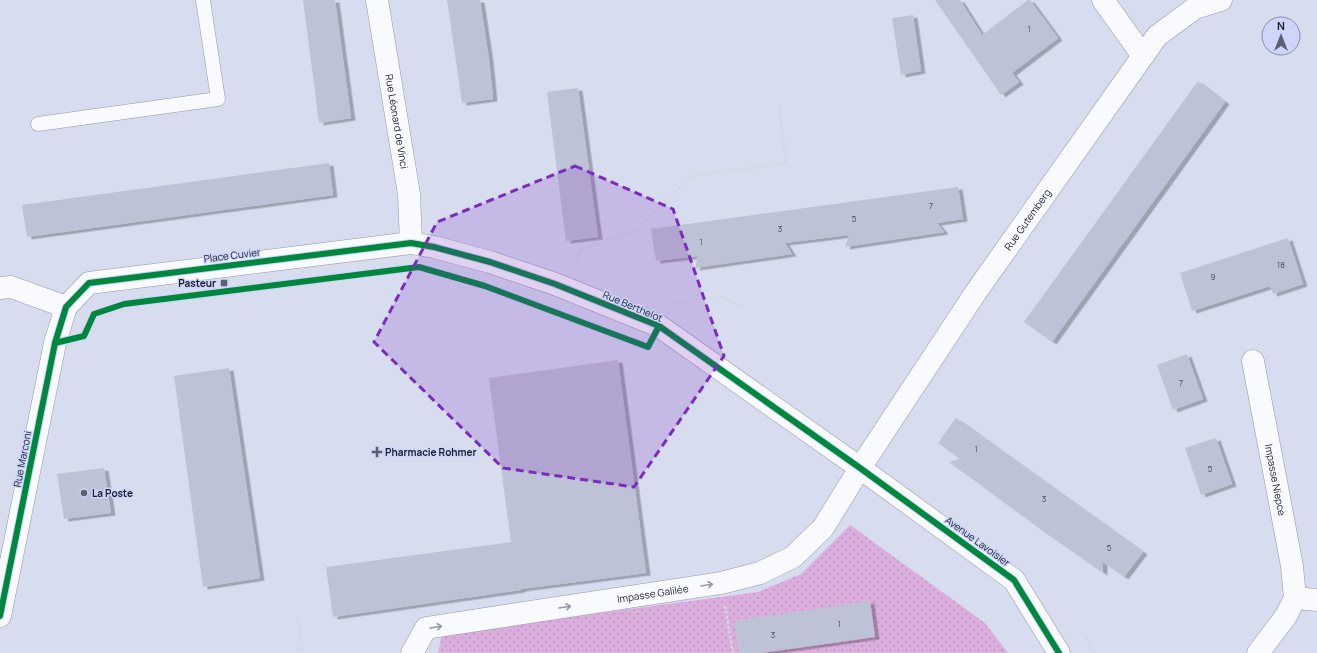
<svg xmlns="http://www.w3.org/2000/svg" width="1317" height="653" font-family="Manrope,sans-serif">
	<defs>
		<pattern id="grass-dots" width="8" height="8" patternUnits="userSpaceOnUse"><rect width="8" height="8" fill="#dcaede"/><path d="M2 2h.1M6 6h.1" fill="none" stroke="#bc95bf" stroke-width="1.8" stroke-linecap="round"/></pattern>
		<filter id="shadow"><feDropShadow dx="4.5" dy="2.5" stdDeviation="0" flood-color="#0004"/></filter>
	</defs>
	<rect width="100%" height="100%" fill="#d7dcef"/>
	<polygon fill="url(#grass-dots)" points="850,525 985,623 1008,653 438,653 442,634 758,592 801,574"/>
	<g fill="#bec2d6" filter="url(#shadow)">
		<polygon points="303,0 335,0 351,118 319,123"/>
		<polygon points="447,0 480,0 489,59 493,99 462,103"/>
		<polygon points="935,0 960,0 982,35 1028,0 1030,0 1058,38 1012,73 1019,82 1001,95"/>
		<polygon points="913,15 921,71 901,75 892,18"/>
		<polygon points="1198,81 1225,102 1052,342 1024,322"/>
		<polygon points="578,88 598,237 566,241 547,92"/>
		<polygon points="329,163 333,195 27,237 22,205"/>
		<polygon points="958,187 963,219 937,223 944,232 845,247 849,235 785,243 792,254 695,268 698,256 656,261 651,229"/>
		<polygon points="1288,238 1303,284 1273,294 1270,286 1192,311 1180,273"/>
		<polygon points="1187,354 1203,399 1173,410 1157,365"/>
		<polygon points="618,360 646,573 521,589 521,590 333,617 326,567 511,542 489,378"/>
		<polygon points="229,368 260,578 203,587 174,376"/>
		<polygon points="956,418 1143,552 1124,577 1103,562 1103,573 1047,534 949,462 960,459 938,443"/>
		<polygon points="1216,438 1232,484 1201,495 1185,448"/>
		<polygon points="104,468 111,513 64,519 57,474"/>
		<polygon points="870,601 875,637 761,653 739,653 734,621"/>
	</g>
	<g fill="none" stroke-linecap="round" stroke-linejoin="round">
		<g stroke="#9497a7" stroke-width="15">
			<polyline id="service" points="38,124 218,99 203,0"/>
		</g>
		<g stroke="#9497a7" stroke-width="23">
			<g id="minor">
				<path id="s1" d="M377,0L409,194L411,243"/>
				<polyline points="1103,0 1143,56"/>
				<polyline points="0,288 11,287 66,307"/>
				<path id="s2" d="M1253,361L1292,566L1295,598L1286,616L1258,653"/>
				<polyline points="1295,598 1317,600"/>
				<polyline points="0,616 55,343 66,307 89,283 411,243 434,247 490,262 555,284 659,326 860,468 1014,580 1059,653"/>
				<path id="s3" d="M412,653L426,628L721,583L760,573L793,557L823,528L860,468L976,292L1157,36L1195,8L1221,0"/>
			</g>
		</g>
		<g stroke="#d5d7dc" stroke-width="2.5" stroke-dasharray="3 2" stroke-linecap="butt">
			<polyline points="574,266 581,250 636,231 692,176 786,163 779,102"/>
			<polyline points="671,305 672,303 720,297 742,306"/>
			<polyline points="725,606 733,653"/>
			<polyline points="298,618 302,653"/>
			<polyline points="1086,637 1095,653"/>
		</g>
		<use href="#service" stroke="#f9fafd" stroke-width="14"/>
		<use href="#minor" stroke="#f9fafd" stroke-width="22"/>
		<g stroke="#cdd6f9" stroke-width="8">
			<g id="cycleway">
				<polyline points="55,343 84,336 94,314 124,304 419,267 485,286 648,347 659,326"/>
				<polyline points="0,616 55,343 66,307 89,283 411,243 434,247 490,262 555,284 659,326 860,468 1014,580 1059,653"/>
			</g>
		</g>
		<use href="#cycleway" stroke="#00873e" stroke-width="6"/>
	</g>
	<defs><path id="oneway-shaft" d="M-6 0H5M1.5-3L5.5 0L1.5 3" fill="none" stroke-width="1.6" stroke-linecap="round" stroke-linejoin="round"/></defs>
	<g stroke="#94979f">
		<use href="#oneway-shaft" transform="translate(707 585) rotate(-9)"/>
		<use href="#oneway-shaft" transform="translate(565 607) rotate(-9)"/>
		<use href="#oneway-shaft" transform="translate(436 627) rotate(-9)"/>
	</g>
	<path fill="#7b2cbf" fill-opacity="0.2" stroke="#7b2cbf" stroke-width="3" stroke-dasharray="8 5" stroke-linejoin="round" d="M575,166L673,209L724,356L634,487L503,468L374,342L437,222Z"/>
	<g fill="#5c6070" stroke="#cdd6f9" stroke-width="1.5">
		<rect x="220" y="279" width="8" height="8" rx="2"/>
		<path d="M375 446h4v4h4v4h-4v4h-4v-4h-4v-4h4z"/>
		<circle cx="84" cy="493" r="4"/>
	</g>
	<g text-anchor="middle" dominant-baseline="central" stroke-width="3" stroke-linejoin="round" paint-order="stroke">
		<g font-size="8" fill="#454959">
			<text x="1029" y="28">1</text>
			<text x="931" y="205">7</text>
			<text x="854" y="218">5</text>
			<text x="780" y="228">3</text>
			<text x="701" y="241">1</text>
			<text x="1281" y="264">18</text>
			<text x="1213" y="276">9</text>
			<text x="1181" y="382">7</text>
			<text x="976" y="448">1</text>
			<text x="1210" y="468">5</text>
			<text x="1044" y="498">3</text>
			<text x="1109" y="547">5</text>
			<text x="839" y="623">1</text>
			<text x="773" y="634">3</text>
		</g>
		<g font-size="10" fill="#191d2c" stroke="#cdd6f9">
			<text stroke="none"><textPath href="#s1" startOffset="123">Rue Léonard de Vinci</textPath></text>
			<text stroke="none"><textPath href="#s3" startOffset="816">Rue Gutemberg</textPath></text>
			<text transform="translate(232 255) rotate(-7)">Place Cuvier</text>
			<text transform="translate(633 306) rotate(23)">Rue Berthelot</text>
			<text transform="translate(22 459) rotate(-79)">Rue Marconi</text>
			<text stroke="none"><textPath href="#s2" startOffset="121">Impasse Niepce</textPath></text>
			<text transform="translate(978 541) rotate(36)">Avenue Lavoisier</text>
			<text stroke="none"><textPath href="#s3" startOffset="258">Impasse Galilée</textPath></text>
		</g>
		<g font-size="10" font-weight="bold" fill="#191d2c" stroke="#cdd6f9" text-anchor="start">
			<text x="216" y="283" text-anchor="end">Pasteur</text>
			<text x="385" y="452">Pharmacie Rohmer</text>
			<text x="92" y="493">La Poste</text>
		</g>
	</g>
	<g transform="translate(1281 36)"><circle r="19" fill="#cdd6f9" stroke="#858ca7"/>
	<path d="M0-3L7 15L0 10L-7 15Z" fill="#5c6070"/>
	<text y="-6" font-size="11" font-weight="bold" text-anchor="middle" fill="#191d2c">N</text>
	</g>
</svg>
